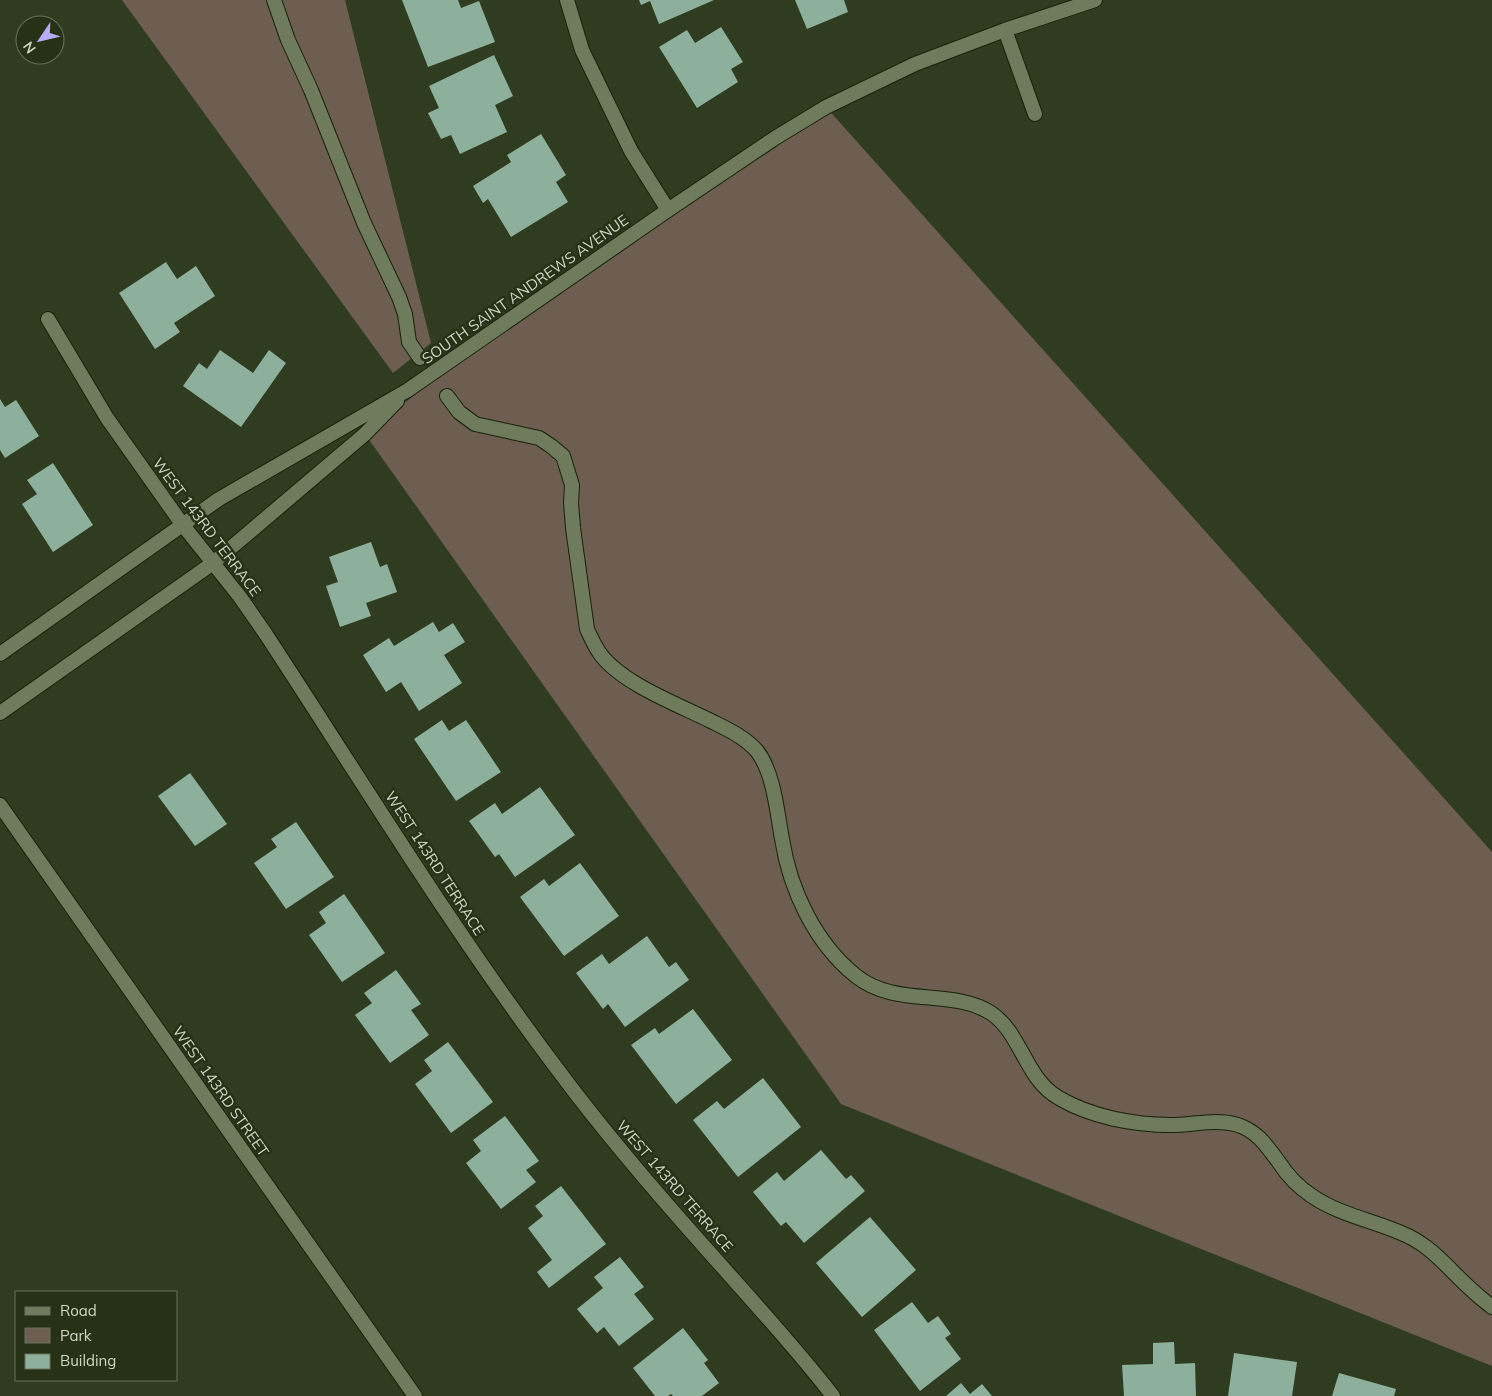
<svg xmlns="http://www.w3.org/2000/svg" width="1492" height="1396" font-family="Mulish,sans-serif">
	<rect width="100%" height="100%" fill="#303c20"/>
	<g fill="#6d5e51">
		<polygon points="122,0 345,0 431,343 393,373"/>
		<polygon points="826,107 1492,852 1492,1366 841,1104 365,434 427,385 668,210"/>
	</g>
	<g fill="#8db09c">
		<polygon points="402,0 458,0 461,8 479,1 495,42 428,67"/>
		<polygon points="639,0 714,0 659,24 650,1 641,5"/>
		<polygon points="795,0 844,0 848,12 807,29"/>
		<polygon points="721,27 743,62 731,69 738,82 697,108 659,47 687,30 695,43"/>
		<polygon points="494,55 513,96 495,105 507,132 460,154 451,135 441,139 428,113 439,108 429,86"/>
		<polygon points="541,134 566,175 556,182 568,202 511,237 488,199 483,203 473,186 511,162 507,155"/>
		<polygon points="166,262 177,279 196,266 215,296 174,323 180,332 155,349 119,293"/>
		<polygon points="220,350 253,373 269,350 286,363 241,427 183,386 199,363 207,369"/>
		<polygon points="0,399 5,407 16,400 39,436 5,458 0,450"/>
		<polygon points="53,463 93,525 53,552 22,504 37,494 27,480"/>
		<polygon points="371,542 380,567 387,564 397,592 366,603 371,616 340,627 326,586 338,582 329,557"/>
		<polygon points="433,622 439,632 453,623 465,642 444,655 462,683 419,711 401,682 386,692 363,655 389,638 394,646"/>
		<polygon points="442,720 449,731 466,720 501,772 456,801 414,739"/>
		<polygon points="190,773 227,824 195,846 158,796"/>
		<polygon points="540,787 575,835 515,877 499,854 495,857 469,821 495,803 502,814"/>
		<polygon points="296,822 334,877 286,909 254,863 277,847 271,839"/>
		<polygon points="580,863 619,916 564,956 520,897 544,879 549,886"/>
		<polygon points="344,894 385,953 342,982 309,935 326,923 319,912"/>
		<polygon points="647,936 669,967 676,962 689,980 625,1027 608,1004 603,1009 576,973 602,954 609,964"/>
		<polygon points="396,970 421,1004 411,1010 429,1035 390,1063 355,1015 372,1003 364,993"/>
		<polygon points="693,1009 732,1060 676,1104 631,1045 655,1028 659,1034"/>
		<polygon points="448,1042 493,1102 451,1133 415,1084 432,1071 424,1060"/>
		<polygon points="763,1078 801,1127 738,1177 693,1120 717,1101 724,1109"/>
		<polygon points="505,1116 539,1161 526,1170 536,1182 501,1209 466,1163 481,1151 473,1140"/>
		<polygon points="821,1150 846,1179 851,1175 865,1191 804,1243 786,1222 781,1226 753,1192 777,1172 784,1181"/>
		<polygon points="561,1186 606,1244 549,1288 537,1272 552,1260 528,1228 543,1216 535,1206"/>
		<polygon points="870,1217 916,1270 862,1317 816,1263"/>
		<polygon points="620,1257 644,1287 634,1294 654,1319 619,1346 604,1327 597,1333 577,1309 603,1288 594,1277"/>
		<polygon points="912,1302 928,1323 938,1316 951,1334 945,1338 961,1359 920,1391 874,1330"/>
		<polygon points="683,1328 708,1360 704,1363 719,1383 702,1396 673,1396 671,1394 668,1396 655,1396 633,1368"/>
		<polygon points="1174,1342 1175,1364 1195,1363 1196,1396 1124,1396 1122,1365 1153,1364 1153,1343"/>
		<polygon points="1234,1353 1297,1362 1292,1396 1228,1396"/>
		<polygon points="1339,1373 1396,1389 1394,1396 1332,1396"/>
		<polygon points="961,1383 970,1394 982,1384 992,1396 946,1396"/>
	</g>
	<g fill="none" stroke-linecap="round" stroke-linejoin="round">
		<g stroke="#182207" stroke-width="16">
			<g id="service">
				<polyline points="274,0 288,40 311,90 364,223 399,297 405,314 409,342 420,358"/>
				<path d="M447,396L459,412L475,424L539,438L551,446L563,456L572,485L571,503L573,528L587,629C591,638 595,647 601,655C623,684 679,705 711,721C727,729 745,737 757,751C774,773 777,812 782,839C790,890 815,943 856,976C896,1008 952,988 991,1013C1022,1034 1025,1079 1059,1098C1091,1117 1134,1125 1171,1125C1194,1125 1216,1118 1238,1125C1258,1132 1266,1145 1278,1161C1287,1175 1298,1187 1312,1196C1341,1216 1377,1221 1408,1236C1435,1249 1451,1272 1473,1291C1479,1297 1486,1302 1492,1307"/>
			</g>
		</g>
		<g stroke="#182207" stroke-width="16">
			<g id="minor">
				<polyline points="567,0 582,50 631,151 668,210"/>
				<polyline points="1005,30 1035,114"/>
				<path d="M48,319L107,418L182,524L240,597L265,633C362,781 454,933 561,1074C605,1133 653,1189 702,1244C746,1294 792,1343 833,1396"/>
				<polyline points="0,654 219,499 408,390 668,210 775,138 826,107 915,64 1005,30 1095,0"/>
				<polyline points="0,713 213,563 365,434 397,401"/>
				<polyline points="0,805 415,1396"/>
			</g>
		</g>
		<use href="#service" stroke="#6e7b5c" stroke-width="14"/>
		<use href="#minor" stroke="#6e7b5c" stroke-width="14"/>
	</g>
	<g text-anchor="middle" dominant-baseline="central" stroke-width="5" stroke-linejoin="round" paint-order="stroke">
		<g font-size="15" fill="#ced5c4" stroke="#263116">
			<text transform="translate(525 289) rotate(-35)">SOUTH SAINT ANDREWS AVENUE</text>
			<text transform="translate(207 527) rotate(53)">WEST 143RD TERRACE</text>
			<text transform="translate(435 863) rotate(57)">WEST 143RD TERRACE</text>
			<text transform="translate(221 1091) rotate(55)">WEST 143RD STREET</text>
			<text transform="translate(675 1186) rotate(49)">WEST 143RD TERRACE</text>
		</g>
	</g>
	<rect x="15" y="1291" width="162" height="90" fill="#263116" stroke="#69735c"/>
	<rect x="25" y="1307" width="25" height="8" fill="#6e7b5c" stroke="#69735c"/>
	<text x="60" y="1316" font-size="15" fill="#ced5c4">Road</text>
	<rect x="25" y="1328" width="25" height="15" fill="#6d5e51" stroke="#69735c"/>
	<text x="60" y="1341" font-size="15" fill="#ced5c4">Park</text>
	<rect x="25" y="1354" width="25" height="15" fill="#8db09c" stroke="#69735c"/>
	<text x="60" y="1366" font-size="15" fill="#ced5c4">Building</text>
	<g transform="translate(40 40) rotate(235)"><circle r="24" fill="#263116" stroke="#69735c"/>
	<path d="M0-4L9 19L0 12L-9 19Z" fill="#b6acf8"/>
	<text y="-8" font-size="14" font-weight="bold" text-anchor="middle" fill="#ced5c4">N</text>
	</g>
</svg>
